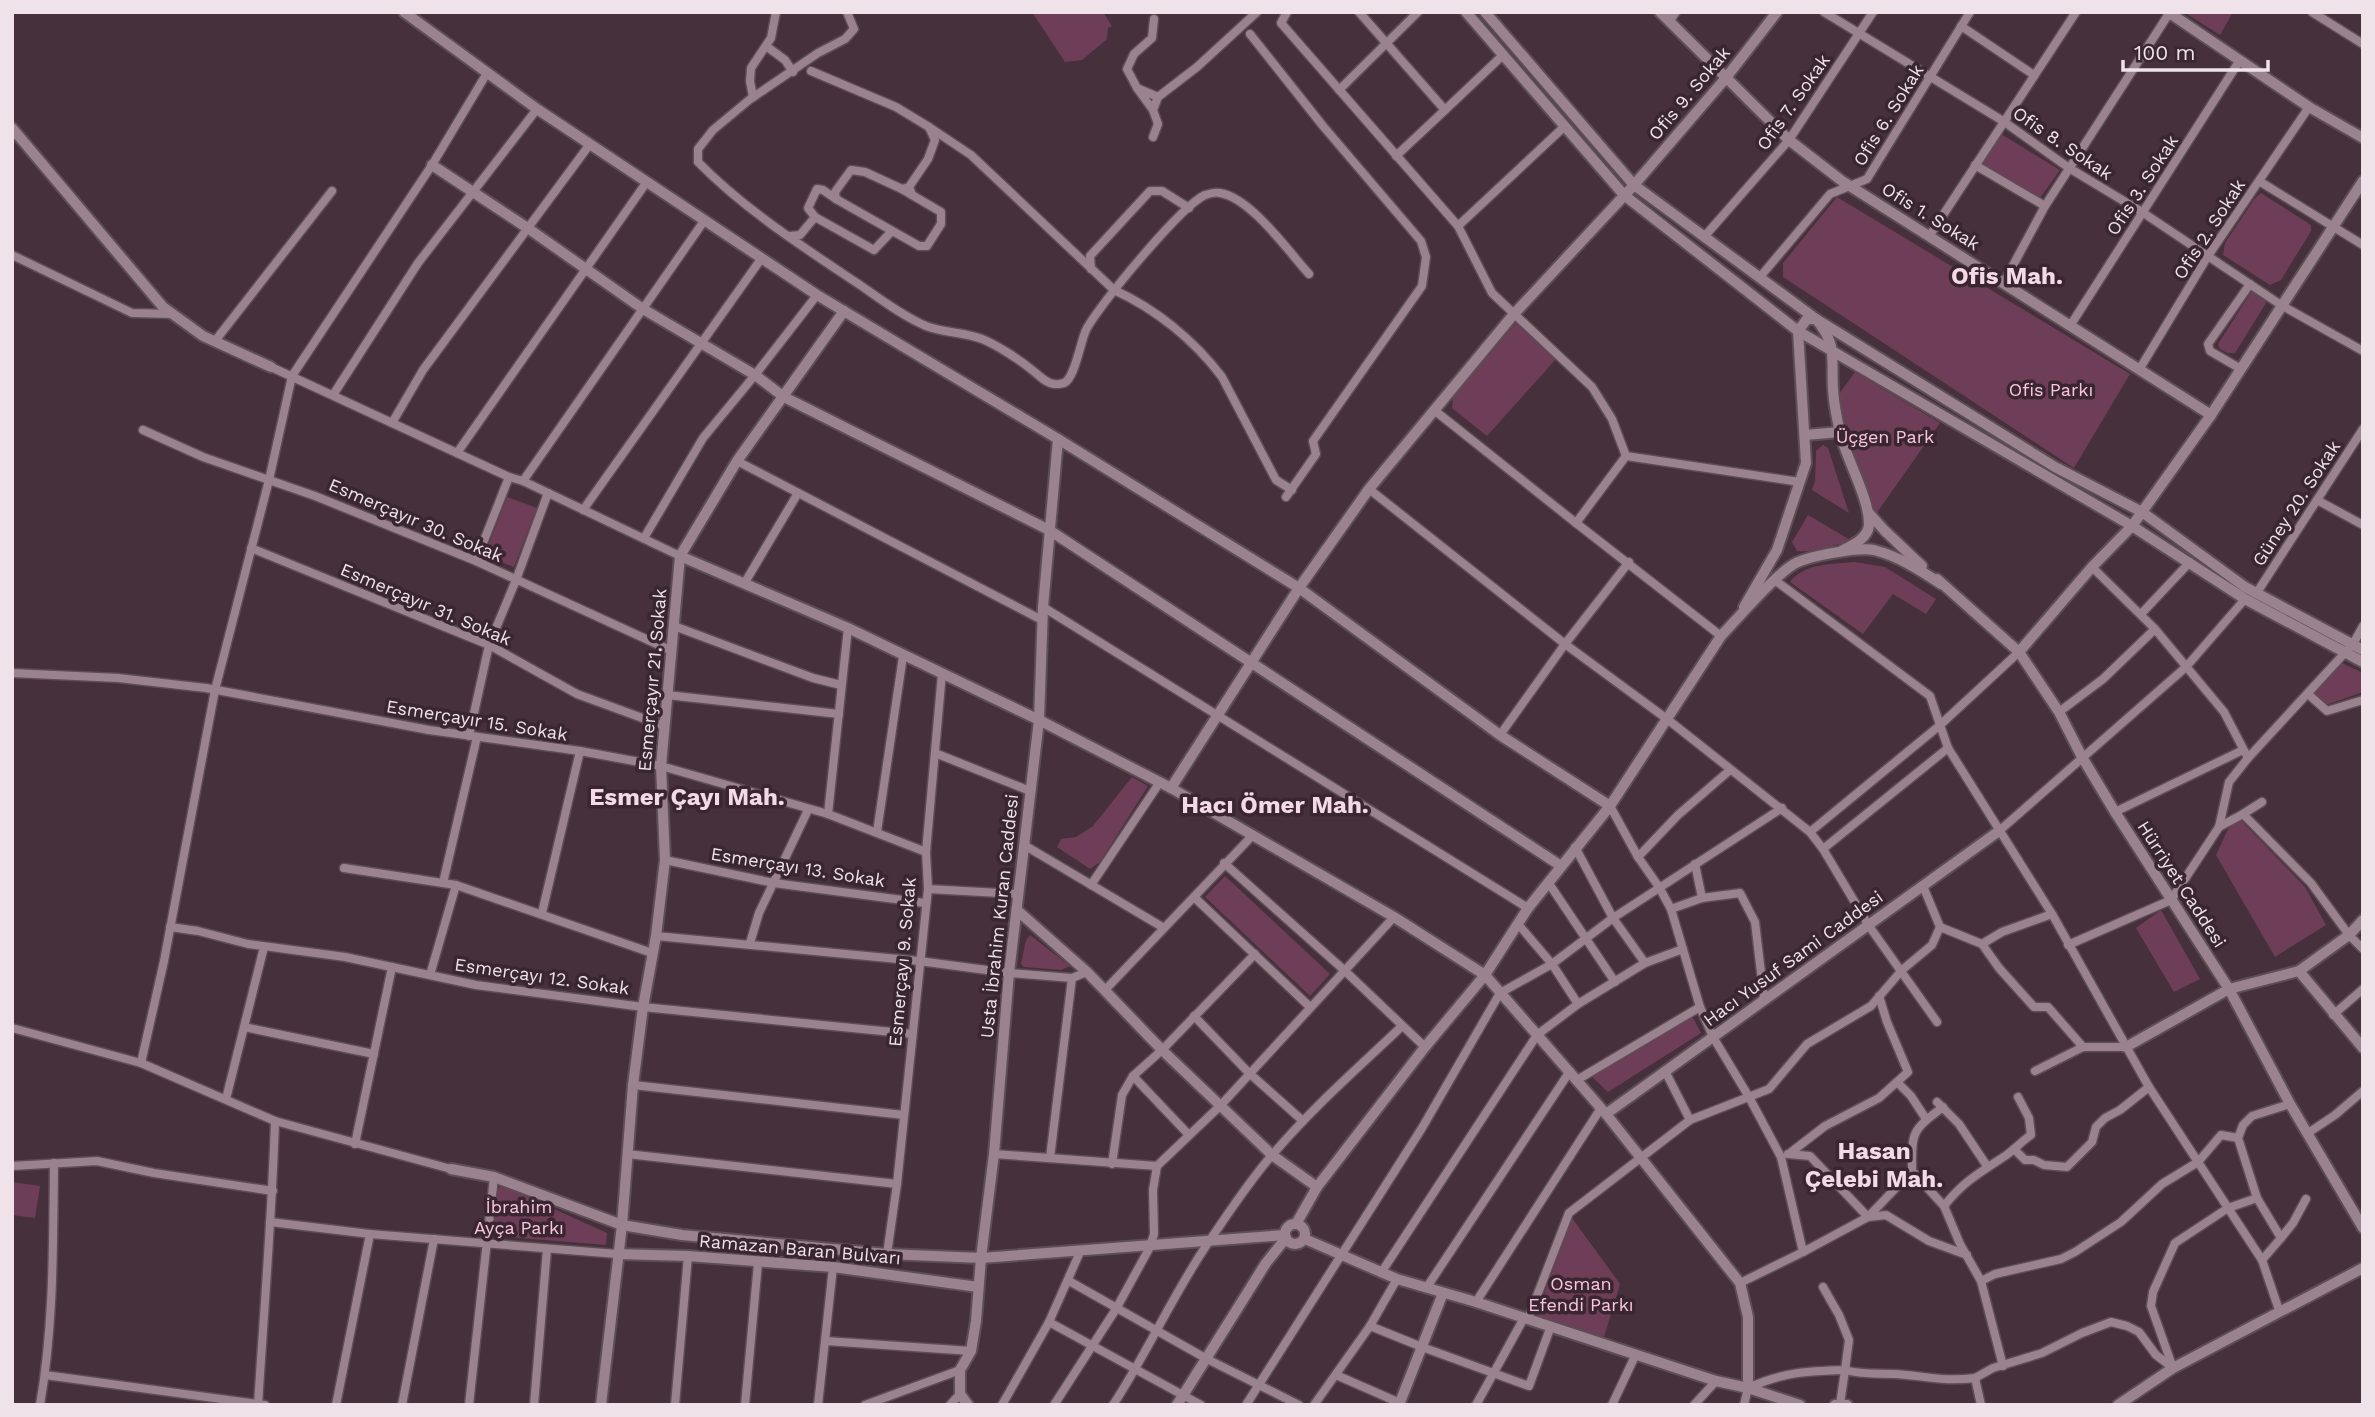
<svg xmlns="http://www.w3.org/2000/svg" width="2375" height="1417" font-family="'Work Sans',sans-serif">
	<rect width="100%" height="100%" fill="#45303b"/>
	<g fill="#6e3e58">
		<polygon points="1032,12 1103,12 1112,26 1108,28 1107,39 1082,60 1065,62"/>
		<polygon points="2184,12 2233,12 2220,35"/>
		<polygon points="2001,134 2060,170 2040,198 1982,165"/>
		<polygon points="2261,193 2311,225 2311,231 2281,280 2270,285 2223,255 2225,243 2255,198"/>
		<polygon points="1837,197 2130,374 2074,468 1783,277 1783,263"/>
		<polygon points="2252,291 2265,299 2266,303 2235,353 2227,353 2219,348 2218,344"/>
		<polygon points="1516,323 1556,359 1487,436 1452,408 1453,397"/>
		<polygon points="1855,372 1940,423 1876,514 1867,505 1834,401"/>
		<polygon points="1823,445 1828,448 1849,513 1812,490 1815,481 1816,451"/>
		<polygon points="507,497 537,508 514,567 498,561 487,549"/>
		<path d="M1808,515L1852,541C1834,544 1815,553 1797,551L1792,542Z"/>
		<path d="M1855,562L1885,567L1936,599L1926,614L1893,594L1863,634L1790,582C1804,563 1833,564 1855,562Z"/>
		<polygon points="2342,663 2363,673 2363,692 2323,706 2315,693 2336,667"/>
		<polygon points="1132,777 1148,786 1100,862 1090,869 1057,847 1061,839 1076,837 1093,826"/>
		<polygon points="2240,819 2305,887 2326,925 2275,957 2216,855 2228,829"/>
		<polygon points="1225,876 1330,974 1310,996 1205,897"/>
		<polygon points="2161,910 2200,979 2174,992 2136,928"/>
		<polygon points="1030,935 1070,966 1061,970 1024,967 1021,964 1026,940"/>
		<polygon points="1692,1016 1701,1033 1608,1092 1591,1076"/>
		<polygon points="12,1182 40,1186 35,1218 12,1215"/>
		<polygon points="503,1186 607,1233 606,1245 496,1236 493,1232 498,1188"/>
		<polygon points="1572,1218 1620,1284 1604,1337 1536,1316"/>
	</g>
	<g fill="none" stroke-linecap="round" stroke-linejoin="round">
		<g stroke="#5d4d55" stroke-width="11">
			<g id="street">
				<path d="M847,12L854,29L845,39L818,53L749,100L713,130L698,149V162C743,208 800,245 854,281C877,296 900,315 926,326C944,333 964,332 982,339C997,345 1020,360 1032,370C1039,375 1045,383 1054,384C1055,385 1064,383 1064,383C1075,378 1080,343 1086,330C1099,305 1181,206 1205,195C1208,194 1216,192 1220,193C1251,198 1288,251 1309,274"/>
				<polyline points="1287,12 1281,23 1458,226 1492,293 1592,387 1612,419 1626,456 1800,482"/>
				<polyline points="1359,12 1445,110 1396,156"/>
				<polyline points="1824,12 2003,121 2069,168 2142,212 2281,305 2363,351"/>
				<polyline points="2312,12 2363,44"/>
				<polyline points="1669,22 1676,12"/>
				<polyline points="1961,26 2034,75"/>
				<polyline points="1250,34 1323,126 1421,241 1426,257 1422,286 1313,441 1316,454 1286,497"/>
				<polyline points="766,46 785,60 793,72"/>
				<polyline points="811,71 896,107 929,127 935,140 928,159 909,187 912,195 902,189 909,187"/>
				<polyline points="1137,88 1127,69 1134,54 1152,38 1154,19"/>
				<polyline points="1339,90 1418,12"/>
				<polyline points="753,97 750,81 751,68 771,38 776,12"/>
				<polyline points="1153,110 1137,88 1158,97"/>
				<polyline points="1445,110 1503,55"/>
				<path d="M929,127L971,155L1114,290C1156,309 1194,340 1222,377L1276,480L1292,490"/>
				<polyline points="1153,137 1158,124 1153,110 1158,97 1197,67 1257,12"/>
				<polyline points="1975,165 2045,206"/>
				<polyline points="2259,181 2363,245"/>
				<polyline points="902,189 865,172 851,170 835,192 836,199 919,246 927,246 941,224 941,212 912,195"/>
				<polyline points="836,199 823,190 817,189 808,208 815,217 874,250 892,231"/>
				<polyline points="1458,226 1565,126"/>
				<polyline points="1930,235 2076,12"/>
				<polyline points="790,236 800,235 815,217"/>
				<polyline points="1704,237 1789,140 1873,12"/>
				<polyline points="12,255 132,313 173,314"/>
				<polyline points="1091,269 1090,256 1150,191 1162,191 1189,208"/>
				<polyline points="1760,277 1830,194 1867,179 1970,12"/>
				<polyline points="2003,284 2045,206 2170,12"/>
				<polyline points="2070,326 2240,60"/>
				<polyline points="215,341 332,191"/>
				<polyline points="271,367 509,477 523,481 680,556"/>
				<polyline points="2241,369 2210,351 2208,344 2250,284"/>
				<polyline points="2139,370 2208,256 2309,107"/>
				<polyline points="333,395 418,263 537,109"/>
				<polyline points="1434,410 1576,523"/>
				<polyline points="392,423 423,370 590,144"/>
				<polyline points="143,430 203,457 315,496 476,561 672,651"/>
				<polyline points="457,453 646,183"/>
				<polyline points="1626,456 1576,523 1721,636"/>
				<polyline points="737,461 1042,620"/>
				<polyline points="523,481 704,221"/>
				<polyline points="1369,489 1565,644 1667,719 1810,832 1939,726 2019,652"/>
				<polyline points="2317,500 2363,525"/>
				<polyline points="583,510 761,259"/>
				<polyline points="644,538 703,438 755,375 817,295"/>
				<polyline points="251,548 489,645 577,694 664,726"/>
				<polyline points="476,561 509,477"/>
				<polyline points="2092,567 2155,629 2224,712 2248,758"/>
				<polyline points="1776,581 1930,696 1948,748 2052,914 2149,1087 2262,1260 2279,1310"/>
				<polyline points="744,584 798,493"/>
				<polyline points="2256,594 2363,429"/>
				<polyline points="1043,607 1528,908"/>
				<polyline points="2141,614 2190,562"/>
				<polyline points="674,626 813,678 841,685"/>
				<polyline points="12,673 118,678 206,688 429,730 580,751 661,766 828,814 926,852"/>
				<polyline points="2308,694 2327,711 2363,700"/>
				<polyline points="667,695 839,714"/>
				<polyline points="2059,712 2103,679 2155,629"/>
				<polyline points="1500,735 1565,644 1629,562"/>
				<polyline points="469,736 489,645 516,580 548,493"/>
				<polyline points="935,753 1030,791"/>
				<polyline points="1610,806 1638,857 1659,887 1671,909 1700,1007 1713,1037 1749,1097 1781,1157 1803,1252"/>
				<polyline points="2115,812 2243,750"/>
				<polyline points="828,814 848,628"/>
				<polyline points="2243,814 2262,802"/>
				<polyline points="2219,827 2243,814 2311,883 2349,935 2363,949"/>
				<polyline points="1999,831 2186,667 2245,599"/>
				<polyline points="877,832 903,656"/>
				<polyline points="1810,832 1823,849 1869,926 1937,1022"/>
				<polyline points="1024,845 1164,928"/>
				<polyline points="1575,847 1613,918 1645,963"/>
				<polyline points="1823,849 1948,748"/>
				<polyline points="1638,857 1678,815 1730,770"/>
				<polyline points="665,860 774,883 925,903"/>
				<polyline points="1224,863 1344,970 1425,1047"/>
				<polyline points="1695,864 1702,898"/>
				<polyline points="344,868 456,885 652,953"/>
				<polyline points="1548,882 1615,982"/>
				<polyline points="443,883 477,737"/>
				<polyline points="1091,885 1160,782"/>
				<polyline points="1923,886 1940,927"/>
				<polyline points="928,889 1019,894"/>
				<polyline points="1194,897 1310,1007"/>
				<polyline points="1671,909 1702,898 1740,893 1755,922 1764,998"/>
				<polyline points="542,913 580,751"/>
				<polyline points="1518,924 1552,964 1578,1004"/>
				<polyline points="170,927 198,931 248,944 345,957 476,985 643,1007 912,1034"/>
				<polyline points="656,936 919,961 1009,973 1072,978 1087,972"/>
				<polyline points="750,943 759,913 808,810"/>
				<polyline points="1982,944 2002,932 2052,914"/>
				<polyline points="2068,945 2171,900 2219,827 2229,782 2248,758 2353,644 2363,626"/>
				<polyline points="430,975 456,885"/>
				<polyline points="1105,990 1252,836"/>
				<polyline points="2333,1015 2363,989"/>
				<polyline points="1194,1016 1249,1073 1303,1121"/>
				<polyline points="244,1027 374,1054"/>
				<polyline points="12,1028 141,1063 275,1121 451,1169"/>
				<polyline points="141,1063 164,961 215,690 269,480 292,376 432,165 487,73"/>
				<polyline points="1665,1071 1690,1120"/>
				<polyline points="2035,1071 2083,1047"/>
				<polyline points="1133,1076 1189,1135"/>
				<polyline points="1577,1080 1700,1007"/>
				<polyline points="1897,1082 1911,1096 1926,1119"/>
				<polyline points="633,1085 904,1115"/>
				<polyline points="226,1099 264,947"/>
				<polyline points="1937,1102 1959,1124 1987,1166"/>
				<polyline points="2308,1133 2335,1115 2363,1091"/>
				<polyline points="355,1144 392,967"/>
				<polyline points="2014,1149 2025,1160 2034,1160 2044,1165 2067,1167 2092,1142 2096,1127 2105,1118 2120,1110 2149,1087"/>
				<polyline points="1790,1153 1825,1126 1879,1098 1908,1072 1887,1022 1879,996"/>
				<polyline points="627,1154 897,1184"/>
				<polyline points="994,1154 1157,1166"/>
				<polyline points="1788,1154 1810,1156 1868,1217"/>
				<polyline points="1050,1158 1072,978"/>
				<polyline points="1112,1164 1122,1095 1133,1076 1162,1050 1255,954"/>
				<polyline points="12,1166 97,1161 154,1173 273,1191"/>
				<path d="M1912,1171C1912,1132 1911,1131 1943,1107"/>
				<polyline points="2257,1198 2238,1138 2243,1125 2252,1116 2290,1104"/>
				<path d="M1944,1206C1963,1182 1979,1173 2005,1156C2014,1150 2022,1141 2031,1135L2029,1118L2018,1097"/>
				<polyline points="1868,1217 1886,1215 1929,1241 1967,1255"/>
				<polyline points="270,1222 370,1234 617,1254"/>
				<polyline points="2281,1238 2293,1223 2306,1199"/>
				<polyline points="887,1254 897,1184 928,889 926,852 942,673"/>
				<polyline points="1381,1273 1537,1035 1578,1004 1645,963 1683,949"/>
				<polyline points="1069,1281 1207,1359 1299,1405"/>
				<polyline points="1981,1281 1995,1274 2061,1259 2075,1252 2121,1222 2162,1184 2198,1162 2221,1135 2238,1138"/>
				<polyline points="1740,1283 1803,1252 1868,1217 1912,1171 1944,1206 1960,1244 1981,1281 2003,1366"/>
				<polyline points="1427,1287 1570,1071"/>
				<polyline points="1476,1302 1601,1108"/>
				<polyline points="1528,1319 1569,1213 1690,1120 1769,1089 1807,1044 1871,1006 1902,970 1932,945 1940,927 1982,944 1999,968 2034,1007 2048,1007 2083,1047 2126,1047"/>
				<polyline points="1049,1322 1201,1405"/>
				<polyline points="1370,1326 1422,1347 1529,1386 1551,1326"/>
				<polyline points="826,1341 971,1351"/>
				<polyline points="2173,1368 2151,1306 2153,1292 2175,1243 2228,1208 2257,1198 2281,1238 2262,1260"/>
				<polyline points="45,1375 265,1405"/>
				<polyline points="1336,1375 1400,1403"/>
				<polyline points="1975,1378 1993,1368 2042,1353 2082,1333 2111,1322 2127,1326 2139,1332 2156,1355 2173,1368"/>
				<path d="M1840,1404L1845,1370C1862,1375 1879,1373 1896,1374C1925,1376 1945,1382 1975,1378L1981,1405"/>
				<path d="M40,1405C54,1325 53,1243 54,1163"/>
				<path d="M258,1405C264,1310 272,1215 275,1121"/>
				<polyline points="336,1405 370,1234"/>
				<polyline points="402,1405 434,1239"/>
				<polyline points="469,1405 494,1177"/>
				<polyline points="534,1405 547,1249"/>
				<polyline points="675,1405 688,1256"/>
				<polyline points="745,1405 758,1263"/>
				<polyline points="818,1405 833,1267"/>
				<polyline points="865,1405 960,1370"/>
				<polyline points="950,1405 960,1394"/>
				<polyline points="1002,1405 1049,1322 1080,1252"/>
				<polyline points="1054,1405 1116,1309 1150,1247 1154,1234 1153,1190 1157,1166 1221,1105 1394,917"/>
				<path d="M1113,1405C1148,1352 1174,1292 1210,1240C1230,1211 1250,1180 1273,1154C1312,1108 1358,1068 1401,1027"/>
				<polyline points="1246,1405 1422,1128 1500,993 1552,964 1613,918 1782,808"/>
				<polyline points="1314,1405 1370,1326 1397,1279"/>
				<polyline points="1476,1405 1524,1318"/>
				<polyline points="1612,1405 1636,1354"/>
				<polyline points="1694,1405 1716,1381"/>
				<path d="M1744,1405L1748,1388C1784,1372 1807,1371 1845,1370L1849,1340L1839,1315L1823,1287"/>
			</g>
		</g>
		<g stroke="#5d4d55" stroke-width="14">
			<g id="secondary">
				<polyline points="404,12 537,109 817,295 1058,439 1299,588 1500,735 1610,806"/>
				<polyline points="1466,12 1624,195 1798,331 2132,526 2245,599 2363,662"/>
				<polyline points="1485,12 1634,185 1816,319 2055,467 2142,512 2245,587 2363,650"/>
				<polyline points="1660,12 1789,140 1842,181 2211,415"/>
				<polyline points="2168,12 2309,107 2363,138"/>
				<polyline points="12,128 163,307 203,336 271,367"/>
				<polyline points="432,165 529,229 643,309 755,375 784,397 1049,530 1561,866"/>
				<polyline points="1805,435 1840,432"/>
				<polyline points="1868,512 1884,530 1922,566"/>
				<polyline points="680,556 848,628 1039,720 1171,788 1394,917 1485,975 1606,1114 1740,1283 1748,1317 1748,1388"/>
				<polyline points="1937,579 2019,652 2059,712 2082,757 2115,812 2229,989 2290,1104 2363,1228"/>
				<path d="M1744,607L1777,550L1806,463L1798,331L1807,319H1816C1838,345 1831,359 1833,390C1834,404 1837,419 1840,433C1847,460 1870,500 1869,525C1868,538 1853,545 1843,550"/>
				<polyline points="2019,652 2092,567 2132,526 2211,415 2363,181"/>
				<polyline points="1171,788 1299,588 1369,489 1514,314 1634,185 1725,79 1777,12"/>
				<polyline points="1018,911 1087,972 1162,1050 1272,1155 1317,1187"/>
				<polyline points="2299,971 2363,1048"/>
				<polyline points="2126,1047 2229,989 2299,971 2349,935 2363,920"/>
				<polyline points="1606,1114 1999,831"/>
				<polyline points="451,1169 494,1177 622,1225 682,1235 887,1254 981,1258 1285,1235"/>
				<path d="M1296,1224L1317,1187L1425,1047L1485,975L1528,908L1610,806L1721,636C1739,617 1773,577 1794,564C1808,556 1858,547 1874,550C1898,556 1920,570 1941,584"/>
				<circle cx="1295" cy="1234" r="10"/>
				<polyline points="1305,1239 1397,1279 1476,1302 1716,1381 1748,1388 1800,1405"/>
				<polyline points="617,1254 688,1256 833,1267 978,1287"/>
				<polyline points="601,1405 622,1225 633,1085 643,1007 656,936 665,860 661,766 680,556 737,461 844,311"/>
				<polyline points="968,1405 960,1394 960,1370 971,1351 976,1321 981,1258 994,1154 1009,973 1039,720 1043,607 1058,439"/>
				<polyline points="1177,1405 1266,1263 1286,1238"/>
				<polyline points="1399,1405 1443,1293"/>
				<polyline points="1835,1405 1847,1405"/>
				<polyline points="2118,1405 2173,1368 2363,1268"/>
			</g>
		</g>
		<use href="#street" stroke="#9a828e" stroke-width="8"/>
		<use href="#secondary" stroke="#9a828e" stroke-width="10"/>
	</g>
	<g text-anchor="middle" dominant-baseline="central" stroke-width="7" stroke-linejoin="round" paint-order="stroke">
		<g font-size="18" fill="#efe2e8" stroke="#3a2631">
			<text transform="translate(1689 93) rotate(-50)">Ofis 9. Sokak</text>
			<text transform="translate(1793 102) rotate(-55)">Ofis 7. Sokak</text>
			<text transform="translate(1888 115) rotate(-58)">Ofis 6. Sokak</text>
			<text transform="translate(2063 143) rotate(34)">Ofis 8. Sokak</text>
			<text transform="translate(2142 185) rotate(-57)">Ofis 3. Sokak</text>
			<text transform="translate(1931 216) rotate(32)">Ofis 1. Sokak</text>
			<text transform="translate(2209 229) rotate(-57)">Ofis 2. Sokak</text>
			<text transform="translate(2296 503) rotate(-57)">Güney 20. Sokak</text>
			<text transform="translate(416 520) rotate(23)">Esmerçayır 30. Sokak</text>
			<text transform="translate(426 604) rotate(23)">Esmerçayır 31. Sokak</text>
			<text transform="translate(652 680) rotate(-85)">Esmerçayır 21. Sokak</text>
			<text transform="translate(477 720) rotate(9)">Esmerçayır 15. Sokak</text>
			<text transform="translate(798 867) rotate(9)">Esmerçayı 13. Sokak</text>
			<text transform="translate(2182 884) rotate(57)">Hürriyet Caddesi</text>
			<text transform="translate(999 916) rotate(-84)">Usta İbrahim Kuran Caddesi</text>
			<text transform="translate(1793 958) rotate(-36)">Hacı Yusuf Sami Caddesi</text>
			<text transform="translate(902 962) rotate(-85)">Esmerçayı 9. Sokak</text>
			<text transform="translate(542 976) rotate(8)">Esmerçayı 12. Sokak</text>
			<text transform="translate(800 1249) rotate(5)">Ramazan Baran Bulvarı</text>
		</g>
		<g font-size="18" fill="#fac5e0" stroke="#3a2631">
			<text x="2051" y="389">Ofis Parkı</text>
			<text x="1885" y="436">Üçgen Park</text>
			<text x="519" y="1206">İbrahim<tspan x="519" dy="21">Ayça Parkı</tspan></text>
			<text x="1581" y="1283">Osman<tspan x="1581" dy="21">Efendi Parkı</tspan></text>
		</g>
		<g font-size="24" font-weight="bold" fill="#f4d9e6" stroke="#3a2631">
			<text x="2007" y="276">Ofis Mah.</text>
			<text x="687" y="797">Esmer Çayı Mah.</text>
			<text x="1275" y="805">Hacı Ömer Mah.</text>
			<text x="1874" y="1151">Hasan<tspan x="1874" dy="28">Çelebi Mah.</tspan></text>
		</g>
	</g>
	<rect width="2375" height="1417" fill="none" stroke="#efe2e8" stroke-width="28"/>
	<path d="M2123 60v10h145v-10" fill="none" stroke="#efe2e8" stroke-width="3.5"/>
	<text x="2134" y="60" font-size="21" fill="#efe2e8" stroke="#3a2631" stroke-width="5" paint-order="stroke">100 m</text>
</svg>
